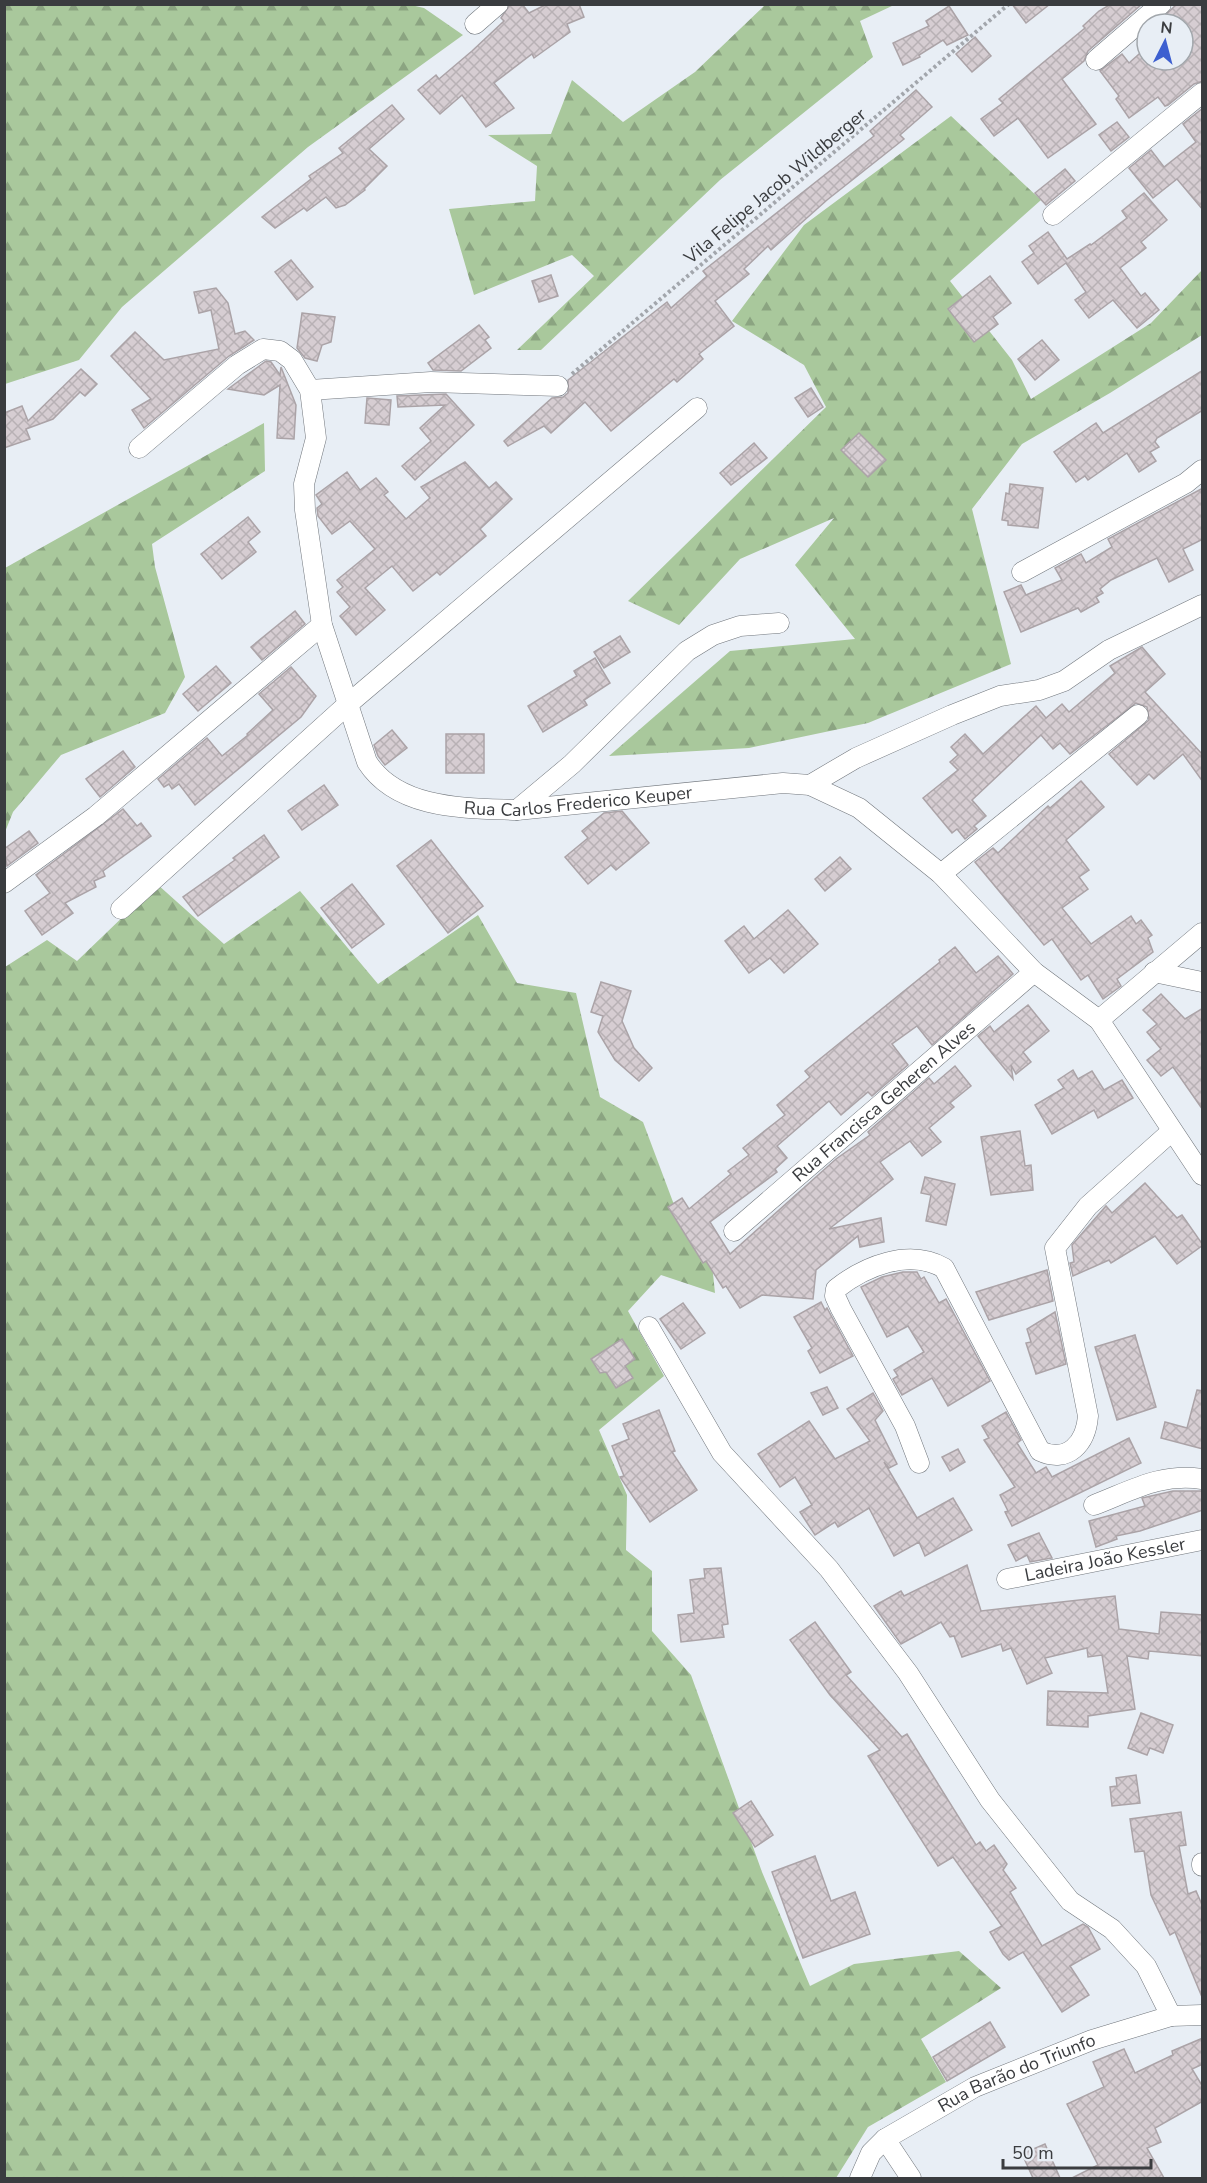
<svg xmlns="http://www.w3.org/2000/svg" width="1207" height="2183" font-family="'Nunito Sans',sans-serif">
	<defs>
		<pattern id="forest-firs" width="22" height="20" patternUnits="userSpaceOnUse" patternTransform="scale(1.5)"><rect width="22" height="20" fill="#a9c89c"/><path d="M5 1l3.5 6h-7zM16 11l3.5 6h-7z" fill="#8ba481"/></pattern>
		<pattern id="building-cross-hatch" width="8" height="8" patternUnits="userSpaceOnUse" patternTransform="scale(1.5)"><rect width="8" height="8" fill="#d6cdd2"/><path d="M0 0l8 8M0 8l8-8" fill="none" stroke="#b8b1b5"/></pattern>
	</defs>
	<rect width="100%" height="100%" fill="#e8eef5"/>
	<g fill="url(#forest-firs)">
		<polygon points="5,4 411,5 424,8 463,35 308,147 122,307 79,360 5,384"/>
		<polygon points="766,4 894,5 860,21 873,57 720,180 541,350 517,350 594,276 572,255 474,295 449,209 535,201 537,166 488,135 551,134 572,80 623,122 695,72"/>
		<polygon points="951,116 1041,200 950,281 1012,360 1031,399 1151,323 1202,270 1202,335 1110,393 1022,444 972,509 1011,664 868,723 749,748 609,756 730,651 855,639 795,565 834,518 740,559 679,625 628,601 826,407 804,365 732,321 804,225"/>
		<polygon points="264,423 265,471 152,544 155,567 185,677 165,713 61,755 13,812 5,832 5,568"/>
		<polygon points="157,884 224,944 300,891 378,984 478,915 517,983 576,993 600,1097 643,1122 673,1202 712,1264 715,1293 661,1275 628,1311 664,1376 599,1430 627,1495 626,1550 652,1571 652,1631 691,1675 762,1872 810,1986 854,1964 959,1951 1001,1988 921,2039 946,2082 868,2127 836,2178 5,2178 5,967 47,940 77,961"/>
	</g>
	<g fill="url(#building-cross-hatch)" stroke="#aba3a7" stroke-width="1.5">
		<polygon points="510,4 522,4 529,13 547,4 579,4 584,17 567,24 570,32 534,58 532,54 494,83 514,108 486,127 462,95 440,114 418,90 436,75 439,79 472,51 504,21 501,18"/>
		<polygon points="1012,4 1050,4 1026,23"/>
		<polygon points="1111,4 1142,4 1088,51 1084,61 1062,79 1096,124 1048,158 1018,118 994,136 981,119 1003,103 999,99 1085,28 1083,26 1099,11"/>
		<polygon points="1177,4 1203,4 1203,81 1194,84 1168,105 1165,106 1158,97 1129,118 1116,99 1119,96 1100,71 1122,54 1129,63 1147,47 1147,60 1183,60 1183,24 1156,24"/>
		<polygon points="949,6 968,35 947,45 943,40 919,55 920,57 903,65 893,43 929,26 926,21"/>
		<polygon points="975,37 991,56 972,72 956,54"/>
		<polygon points="916,90 932,107 900,135 904,139 827,200 771,250 768,246 744,269 749,274 715,301 734,326 699,354 703,359 677,382 674,379 611,431 585,402 551,433 544,426 508,446 504,441 552,398 563,397 568,393 568,380 667,302 671,308 707,276 703,271 874,136 870,131"/>
		<polygon points="392,105 404,119 369,149 387,166 364,189 365,190 345,205 336,208 326,197 307,211 304,208 275,228 262,217 311,179 309,176 343,153 339,148"/>
		<polygon points="1203,108 1203,210 1177,179 1153,198 1129,168 1151,150 1164,167 1196,142 1183,124"/>
		<polygon points="1117,122 1129,137 1111,151 1099,135"/>
		<polygon points="1065,169 1075,181 1046,205 1035,193"/>
		<polygon points="1144,193 1167,220 1141,242 1146,248 1120,268 1141,296 1145,293 1159,310 1137,328 1113,300 1089,318 1075,300 1086,292 1066,263 1038,284 1022,262 1034,253 1029,246 1048,232 1067,259 1090,244 1091,245 1127,218 1122,211"/>
		<polygon points="291,260 313,287 297,300 275,272"/>
		<polygon points="551,275 558,296 539,302 532,281"/>
		<polygon points="990,276 1011,303 993,317 998,324 974,342 948,309"/>
		<polygon points="216,288 228,303 235,334 245,331 254,340 229,356 144,428 132,410 151,399 111,356 135,332 164,360 219,349 211,310 199,313 194,292"/>
		<polygon points="302,313 335,317 331,342 322,345 317,361 305,358 297,348"/>
		<polygon points="479,325 489,337 485,340 491,348 461,371 433,370 428,363"/>
		<polygon points="1042,340 1059,360 1035,380 1018,359"/>
		<polygon points="266,361 271,362 280,375 281,367 296,405 294,439 277,438 280,385 264,395 228,389"/>
		<polygon points="81,369 97,384 85,396 80,392 53,419 26,429 30,439 4,448 4,413 22,406 28,421"/>
		<polygon points="1203,370 1203,410 1157,438 1155,442 1159,447 1150,452 1156,461 1139,472 1127,453 1088,480 1085,476 1076,482 1054,452 1096,423 1103,433"/>
		<polygon points="811,388 823,407 808,417 795,398"/>
		<polygon points="446,394 474,425 415,480 402,466 431,441 420,428 445,405 398,407 397,396"/>
		<polygon points="367,398 391,400 389,425 365,423"/>
		<polygon points="859,433 886,460 868,477 841,450"/>
		<polygon points="754,443 767,458 731,485 720,473"/>
		<polygon points="465,462 489,488 496,482 512,499 480,529 486,536 440,575 437,572 413,591 392,566 365,588 385,610 356,635 340,616 350,607 337,592 343,587 337,580 375,549 350,521 332,534 318,516 317,508 322,504 316,495 347,472 360,490 376,478 388,492 384,495 406,519 430,498 421,487"/>
		<polygon points="1010,484 1043,488 1038,528 1008,525 1008,521 1002,520 1006,493 1009,494"/>
		<polygon points="1203,488 1203,539 1183,549 1193,570 1169,582 1157,558 1111,580 1100,589 1103,593 1096,597 1099,602 1081,612 1078,608 1021,632 1004,592 1021,585 1026,595 1062,580 1055,568 1081,554 1086,563 1112,547 1108,539"/>
		<polygon points="248,517 260,532 248,542 256,552 222,579 201,554"/>
		<polygon points="295,611 305,624 262,660 251,647"/>
		<polygon points="620,636 630,652 604,668 594,652"/>
		<polygon points="1142,647 1165,674 1145,692 1203,755 1203,782 1183,754 1154,779 1149,774 1137,785 1109,754 1149,720 1147,707 1136,703 1070,754 1060,743 1053,749 1041,735 972,800 986,816 974,826 977,829 965,839 957,829 952,833 923,798 958,770 950,762 958,755 951,747 965,734 983,754 1036,706 1046,718 1062,704 1069,712 1115,673 1110,666"/>
		<polygon points="595,658 610,683 584,700 587,705 543,732 528,706 577,676 574,671"/>
		<polygon points="216,666 231,683 198,711 183,694"/>
		<polygon points="291,667 316,696 301,717 195,805 179,784 172,789 169,784 164,787 158,779 207,738 222,756 248,735 247,734 273,710 259,694"/>
		<polygon points="392,730 407,748 385,765 378,756 374,745"/>
		<rect x="446" y="734" width="38" height="39"/>
		<polygon points="123,751 135,767 100,797 86,779"/>
		<polygon points="1081,781 1104,807 1066,840 1089,870 1079,877 1088,889 1062,908 1091,944 1131,916 1136,924 1141,920 1152,935 1148,938 1153,952 1117,979 1121,986 1103,999 1088,975 1081,980 1052,939 1044,945 975,862 993,848 998,853 1048,806 1050,808"/>
		<polygon points="324,785 338,805 302,830 288,811"/>
		<polygon points="123,809 137,826 141,823 151,836 103,871 105,876 94,881 96,887 65,903 73,913 42,935 25,911 50,893 36,875"/>
		<polygon points="622,811 649,843 616,870 611,865 588,884 565,857 588,838 582,831 604,813"/>
		<polygon points="29,831 38,843 7,866 4,849"/>
		<polygon points="264,835 279,857 198,916 183,897 235,860 233,858"/>
		<polygon points="431,840 483,906 448,933 397,866"/>
		<polygon points="840,857 851,869 825,891 815,879"/>
		<polygon points="352,884 384,924 352,948 321,908"/>
		<polygon points="788,910 818,944 784,973 770,958 749,973 725,941 744,926 754,939"/>
		<polygon points="955,947 976,973 998,956 1013,974 932,1045 917,1026 892,1044 908,1065 872,1096 868,1092 841,1115 829,1101 777,1146 787,1158 775,1169 777,1172 710,1222 730,1254 836,1159 870,1135 868,1132 929,1078 934,1084 955,1066 971,1086 950,1103 954,1107 929,1128 941,1142 922,1156 910,1141 880,1162 893,1179 829,1229 881,1218 884,1242 860,1247 858,1236 816,1270 813,1299 762,1295 740,1308 726,1286 723,1288 706,1261 703,1263 668,1207 682,1198 689,1209 731,1174 728,1171 749,1155 743,1148 785,1115 777,1105 810,1077 805,1071 940,962 939,960"/>
		<polygon points="601,982 631,991 622,1021 634,1048 652,1068 639,1081 615,1060 598,1032 603,1016 591,1012"/>
		<polygon points="1161,994 1185,1019 1203,1008 1203,1110 1173,1067 1161,1076 1147,1060 1161,1049 1147,1032 1157,1024 1143,1010"/>
		<polygon points="1028,1005 1049,1031 1023,1052 1031,1062 1016,1074 1011,1065 1013,1079 978,1036 990,1026 994,1032"/>
		<polygon points="1073,1070 1078,1079 1092,1071 1104,1090 1122,1080 1133,1098 1098,1118 1094,1110 1052,1134 1035,1105 1064,1088 1058,1080"/>
		<polygon points="1020,1131 1025,1166 1031,1165 1033,1190 991,1195 981,1137"/>
		<polygon points="925,1177 955,1184 946,1225 926,1221 931,1195 921,1193"/>
		<polygon points="1145,1183 1177,1218 1182,1215 1203,1245 1177,1264 1155,1236 1111,1263 1109,1260 1073,1276 1070,1263 1074,1262 1072,1245 1106,1206 1112,1213"/>
		<polygon points="1047,1270 1053,1301 989,1320 976,1292"/>
		<polygon points="903,1272 917,1272 921,1279 924,1277 939,1303 946,1299 990,1381 948,1406 932,1378 902,1395 893,1379 898,1376 894,1370 924,1352 908,1326 887,1337 861,1287 882,1277"/>
		<polygon points="821,1302 825,1310 827,1308 853,1356 820,1373 808,1351 812,1348 794,1317"/>
		<polygon points="683,1303 705,1333 681,1349 660,1319"/>
		<polygon points="1055,1312 1066,1364 1036,1374 1026,1343 1031,1342 1027,1329"/>
		<polygon points="1135,1335 1156,1407 1117,1420 1095,1347"/>
		<polygon points="622,1339 635,1359 625,1366 633,1378 616,1388 606,1372 600,1373 591,1359"/>
		<polygon points="827,1387 838,1408 823,1415 811,1393"/>
		<polygon points="1197,1390 1203,1391 1203,1449 1161,1438 1165,1422 1187,1428"/>
		<polygon points="873,1393 883,1411 875,1420 897,1464 889,1468 884,1462 917,1518 953,1498 972,1530 925,1556 919,1542 894,1556 869,1508 838,1527 835,1522 815,1535 800,1512 812,1505 795,1477 780,1487 758,1454 809,1421 835,1459 870,1441 847,1409"/>
		<polygon points="659,1410 675,1451 672,1452 697,1490 650,1522 620,1477 624,1476 612,1446 629,1439 623,1424"/>
		<polygon points="1006,1412 1021,1440 1017,1443 1036,1473 1046,1467 1052,1477 1129,1438 1141,1463 1012,1526 1005,1512 1008,1511 1000,1495 1015,1487 984,1440 989,1438 982,1426"/>
		<polygon points="958,1449 965,1462 950,1471 942,1457"/>
		<polygon points="1173,1491 1203,1491 1203,1510 1140,1531 1116,1536 1117,1539 1096,1547 1089,1521 1145,1506 1142,1498"/>
		<polygon points="1039,1533 1052,1558 1030,1562 1027,1555 1016,1561 1008,1545"/>
		<polygon points="967,1565 981,1611 1115,1596 1119,1629 1159,1634 1161,1612 1203,1615 1203,1656 1149,1651 1148,1659 1127,1656 1135,1709 1088,1716 1088,1727 1047,1725 1048,1691 1108,1693 1102,1655 1088,1657 1087,1648 1045,1658 1052,1673 1027,1684 1011,1648 1003,1651 1001,1644 962,1657 954,1636 950,1637 941,1622 901,1644 874,1606 901,1591 904,1596"/>
		<polygon points="721,1568 728,1624 722,1625 724,1637 681,1642 678,1615 694,1613 690,1580 705,1578 704,1569"/>
		<polygon points="815,1622 851,1672 846,1675 902,1737 907,1734 976,1845 980,1842 986,1851 994,1845 1007,1864 1003,1870 1016,1888 1010,1892 1042,1946 1083,1924 1088,1927 1100,1949 1070,1966 1089,1995 1062,2012 1023,1952 1009,1960 1003,1954 990,1932 1002,1926 953,1857 938,1866 868,1756 880,1750 830,1695 790,1640"/>
		<polygon points="1141,1713 1173,1725 1163,1753 1150,1748 1147,1755 1128,1748"/>
		<polygon points="1136,1775 1140,1803 1112,1806 1110,1787 1117,1786 1116,1778"/>
		<polygon points="751,1801 773,1835 755,1847 733,1813"/>
		<polygon points="1181,1812 1186,1845 1179,1846 1188,1894 1196,1891 1203,1907 1202,1997 1175,1932 1170,1935 1151,1895 1144,1851 1135,1852 1130,1819"/>
		<polygon points="815,1856 831,1901 855,1892 870,1934 803,1958 772,1872"/>
		<polygon points="990,2022 1005,2047 947,2081 933,2057"/>
		<polygon points="1203,2038 1203,2064 1192,2069 1203,2087 1203,2101 1155,2128 1161,2142 1147,2148 1164,2178 1072,2178 1098,2165 1067,2104 1104,2087 1093,2062 1124,2049 1135,2073 1173,2055 1172,2051"/>
		<polygon points="1045,2144 1060,2178 1033,2178 1022,2154"/>
	</g>
	<g fill="none" stroke-linecap="round" stroke-linejoin="round">
		<g stroke="#71767c" stroke-width="21">
			<g id="minor">
				<polyline points="475,24 498,4"/>
				<polyline points="1096,60 1161,4"/>
				<polyline points="1053,215 1202,93"/>
				<polyline points="310,390 431,382 558,386"/>
				<path id="s1" d="M139,448L237,365L263,349L280,351L292,360L310,390L316,438L304,484L305,510L322,625L367,762C398,810 466,808 517,810L783,783L810,785L859,808L941,874L1034,972L1099,1020L1202,1175"/>
				<polyline points="1022,572 1186,483 1202,470"/>
				<polyline points="810,785 856,758 952,715 1000,696 1039,690 1064,681 1109,650 1202,605"/>
				<polyline points="517,810 572,764 687,651 713,635 740,626 779,623"/>
				<polyline points="941,874 1138,715"/>
				<polyline points="4,883 96,816 322,625"/>
				<polyline points="121,909 347,705 697,408"/>
				<polyline points="1154,972 1202,982"/>
				<polyline points="1099,1020 1202,933"/>
				<path id="s2" d="M734,1231L1034,972"/>
				<polyline points="649,1327 722,1453 829,1569 908,1673 990,1800 1070,1901 1112,1929 1146,1966 1171,2016"/>
				<path d="M919,1463L905,1426L841,1309L835,1296L836,1289C865,1266 909,1248 944,1268L1040,1451C1068,1464 1086,1443 1088,1416L1055,1248L1088,1206L1172,1131"/>
				<path d="M1094,1505C1133,1490 1160,1473 1202,1479"/>
				<path id="s3" d="M1007,1579L1202,1540"/>
				<polyline points="1202,1863 1202,1866"/>
				<polyline points="885,2139 911,2178"/>
				<path id="s4" d="M860,2178L871,2153L885,2139L975,2087L1092,2040L1171,2016L1202,2015"/>
			</g>
		</g>
		<polyline stroke="#a2a6ac" stroke-width="4" stroke-dasharray="3 3" stroke-linecap="butt" points="572,374 1009,4"/>
		<use href="#minor" stroke="#fff" stroke-width="20"/>
	</g>
	<g text-anchor="middle" dominant-baseline="central" stroke-width="4.5" stroke-linejoin="round" paint-order="stroke">
		<g font-size="18" fill="#3a3c3f" stroke="#e8eef5">
			<text transform="translate(775 186) rotate(-40)">Vila Felipe Jacob Wildberger</text>
			<text stroke="none"><textPath href="#s1" startOffset="834">Rua Carlos Frederico Keuper</textPath></text>
			<text stroke="none"><textPath href="#s2" startOffset="198">Rua Francisca Geheren Alves</textPath></text>
			<text stroke="none"><textPath href="#s3" startOffset="100">Ladeira João Kessler</textPath></text>
			<text stroke="none"><textPath href="#s4" startOffset="195">Rua Barão do Triunfo</textPath></text>
		</g>
	</g>
	<rect width="1207" height="2183" fill="none" stroke="#3a3c3f" stroke-width="12"/>
	<g transform="translate(1165 42) rotate(6)"><circle r="28" fill="#e8eef5" stroke="#a2a7ac" stroke-width="1.5"/>
	<path d="M0-4.5L10 22L0 15L-10 22Z" fill="#3d5fd0"/>
	<text y="-9" font-size="16" font-weight="bold" text-anchor="middle" fill="#3a3c3f">N</text>
	</g>
	<path d="M1003 2159v9h148v-9" fill="none" stroke="#3a3c3f" stroke-width="3"/>
	<text x="1012" y="2159" font-size="18" fill="#3a3c3f" stroke="#e8eef5" stroke-width="4.5" paint-order="stroke">50 m</text>
</svg>
